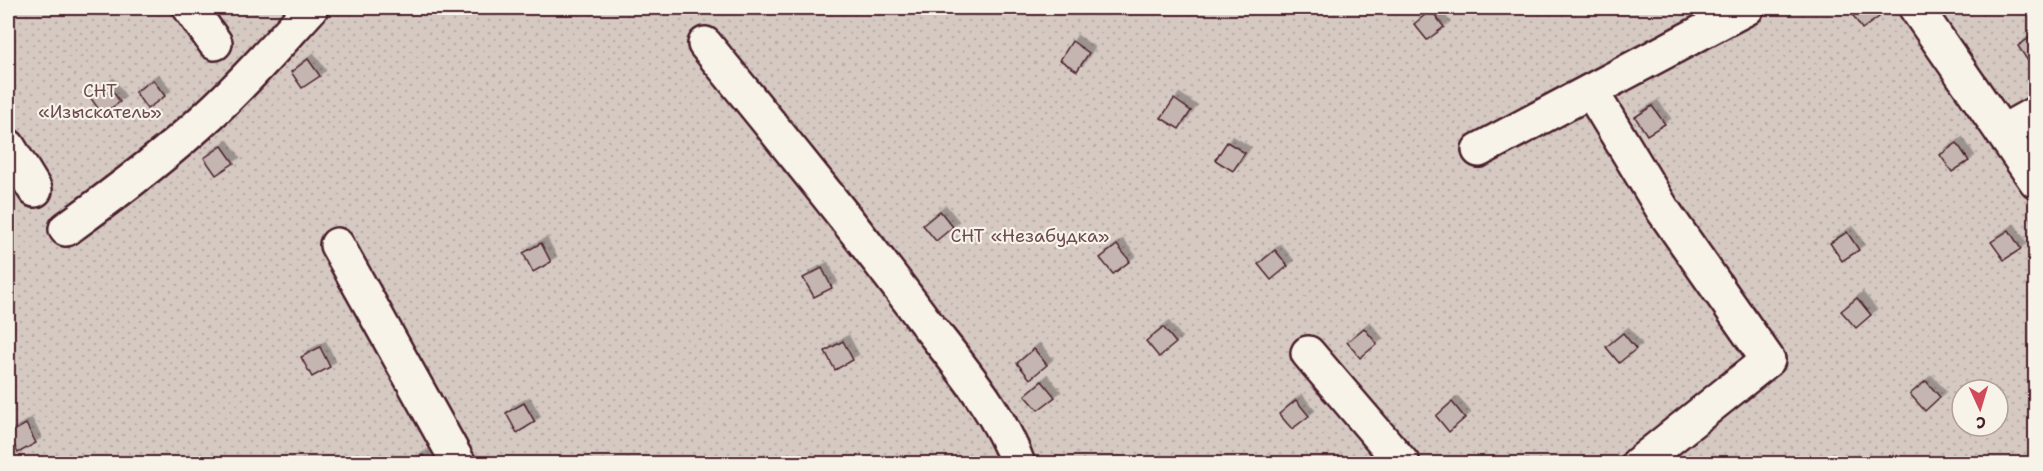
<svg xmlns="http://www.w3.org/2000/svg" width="2043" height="471" font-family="'Shantell Sans',sans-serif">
	<defs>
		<pattern id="grass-dots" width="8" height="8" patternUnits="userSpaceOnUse" patternTransform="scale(1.5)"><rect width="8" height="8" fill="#d5c9c2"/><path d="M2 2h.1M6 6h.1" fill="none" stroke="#b8aca7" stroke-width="1.8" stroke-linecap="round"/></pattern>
		<filter id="shadow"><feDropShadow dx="5.5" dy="-5.5" stdDeviation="0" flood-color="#0004"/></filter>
	</defs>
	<rect width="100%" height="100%" fill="#ece6dd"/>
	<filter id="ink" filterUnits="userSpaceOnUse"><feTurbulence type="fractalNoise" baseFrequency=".0167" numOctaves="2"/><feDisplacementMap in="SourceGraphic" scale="12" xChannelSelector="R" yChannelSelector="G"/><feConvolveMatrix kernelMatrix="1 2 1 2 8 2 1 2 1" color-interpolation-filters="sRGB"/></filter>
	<g filter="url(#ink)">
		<path fill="url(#grass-dots)" stroke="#907476" stroke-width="1.5" fill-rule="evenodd" d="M8,8H2035V463H8ZM1962,390H1998V426H1962Z"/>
		<g fill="#c4b5b0" stroke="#4a1f2b" stroke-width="1.5" filter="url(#shadow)">
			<polygon points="1855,8 1873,8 1879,17 1862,29 1850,11"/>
			<polygon points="1431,10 1444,27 1427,40 1414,24"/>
			<polygon points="2035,34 2036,60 2030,64 2018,46"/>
			<polygon points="1072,41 1089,53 1077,71 1060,60"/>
			<polygon points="308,59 320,76 302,88 291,72"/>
			<polygon points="153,80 165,96 147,109 135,92"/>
			<polygon points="108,84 120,102 102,114 90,97"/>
			<polygon points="1174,99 1191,111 1179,129 1161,118"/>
			<polygon points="1652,106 1665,124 1647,135 1635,117"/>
			<polygon points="1227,142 1245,153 1233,171 1215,160"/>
			<polygon points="1957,143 1969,161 1952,172 1940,155"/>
			<polygon points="222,146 234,163 216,175 204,158"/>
			<polygon points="940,211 953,227 936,241 923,225"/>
			<polygon points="2009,230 2021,249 2004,260 1991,242"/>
			<polygon points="1847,232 1859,250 1842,261 1830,243"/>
			<polygon points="541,243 551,262 533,272 523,253"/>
			<polygon points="1117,245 1130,261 1113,274 1100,258"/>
			<polygon points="1275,250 1288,266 1271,280 1258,264"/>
			<polygon points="822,268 832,288 814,297 803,278"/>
			<polygon points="1857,298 1871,315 1856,328 1841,311"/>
			<polygon points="1163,327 1176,343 1159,357 1146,341"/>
			<polygon points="1364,328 1377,344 1360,358 1347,342"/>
			<polygon points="1623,333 1636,349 1619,363 1606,347"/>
			<polygon points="843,341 853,360 835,370 825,351"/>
			<polygon points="320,347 330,367 312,377 301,357"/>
			<polygon points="1034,349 1047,365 1030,379 1017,363"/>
			<polygon points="1042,381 1055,397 1038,410 1025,395"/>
			<polygon points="1926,381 1940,397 1925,411 1910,394"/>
			<polygon points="1296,400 1309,416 1292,429 1279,414"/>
			<polygon points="1452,402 1465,418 1449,432 1436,416"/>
			<polygon points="524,403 535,422 517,433 506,413"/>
			<polygon points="26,424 36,443 18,453 8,434"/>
			<polygon points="423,455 427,464 408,464"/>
		</g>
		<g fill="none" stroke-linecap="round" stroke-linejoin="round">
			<g stroke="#4a1f2b" stroke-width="38">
				<g id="minor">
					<polyline points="190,8 215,43"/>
					<polyline points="1916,8 2036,181"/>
					<path d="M705,44C779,135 853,225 923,319C957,363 999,411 1018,464"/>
					<polyline points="1591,91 1663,210 1768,360 1638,464"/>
					<polyline points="2002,132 2036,113"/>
					<polyline points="8,146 35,190"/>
					<polyline points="1479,150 1747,8"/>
					<path d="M66,229C116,193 165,156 210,114C246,81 278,44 311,8"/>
					<polyline points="337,245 459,464"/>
					<polyline points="1308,353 1403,464"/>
				</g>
			</g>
			<use href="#minor" stroke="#f7f3e8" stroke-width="33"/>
		</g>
	</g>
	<g text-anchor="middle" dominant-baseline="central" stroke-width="4.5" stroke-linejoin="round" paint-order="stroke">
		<g font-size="18" fill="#6d4a51" stroke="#f7f3e8">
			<text x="100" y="91">СНТ<tspan x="100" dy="21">«Изыскатель»</tspan></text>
			<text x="1030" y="236">СНТ «Незабудка»</text>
		</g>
	</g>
	<rect width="2043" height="471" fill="none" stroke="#f7f3e8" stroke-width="30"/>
	<rect x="15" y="15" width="2013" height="441" fill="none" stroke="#4a1f2b" stroke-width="2" filter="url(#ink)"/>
	<g transform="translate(1980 408) rotate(176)"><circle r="28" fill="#f7f3e8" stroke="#b29e9c" stroke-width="1.5"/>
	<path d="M0-4.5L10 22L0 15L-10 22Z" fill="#d1495b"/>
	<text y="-9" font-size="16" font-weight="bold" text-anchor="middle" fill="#4a1f2b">С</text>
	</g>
</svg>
